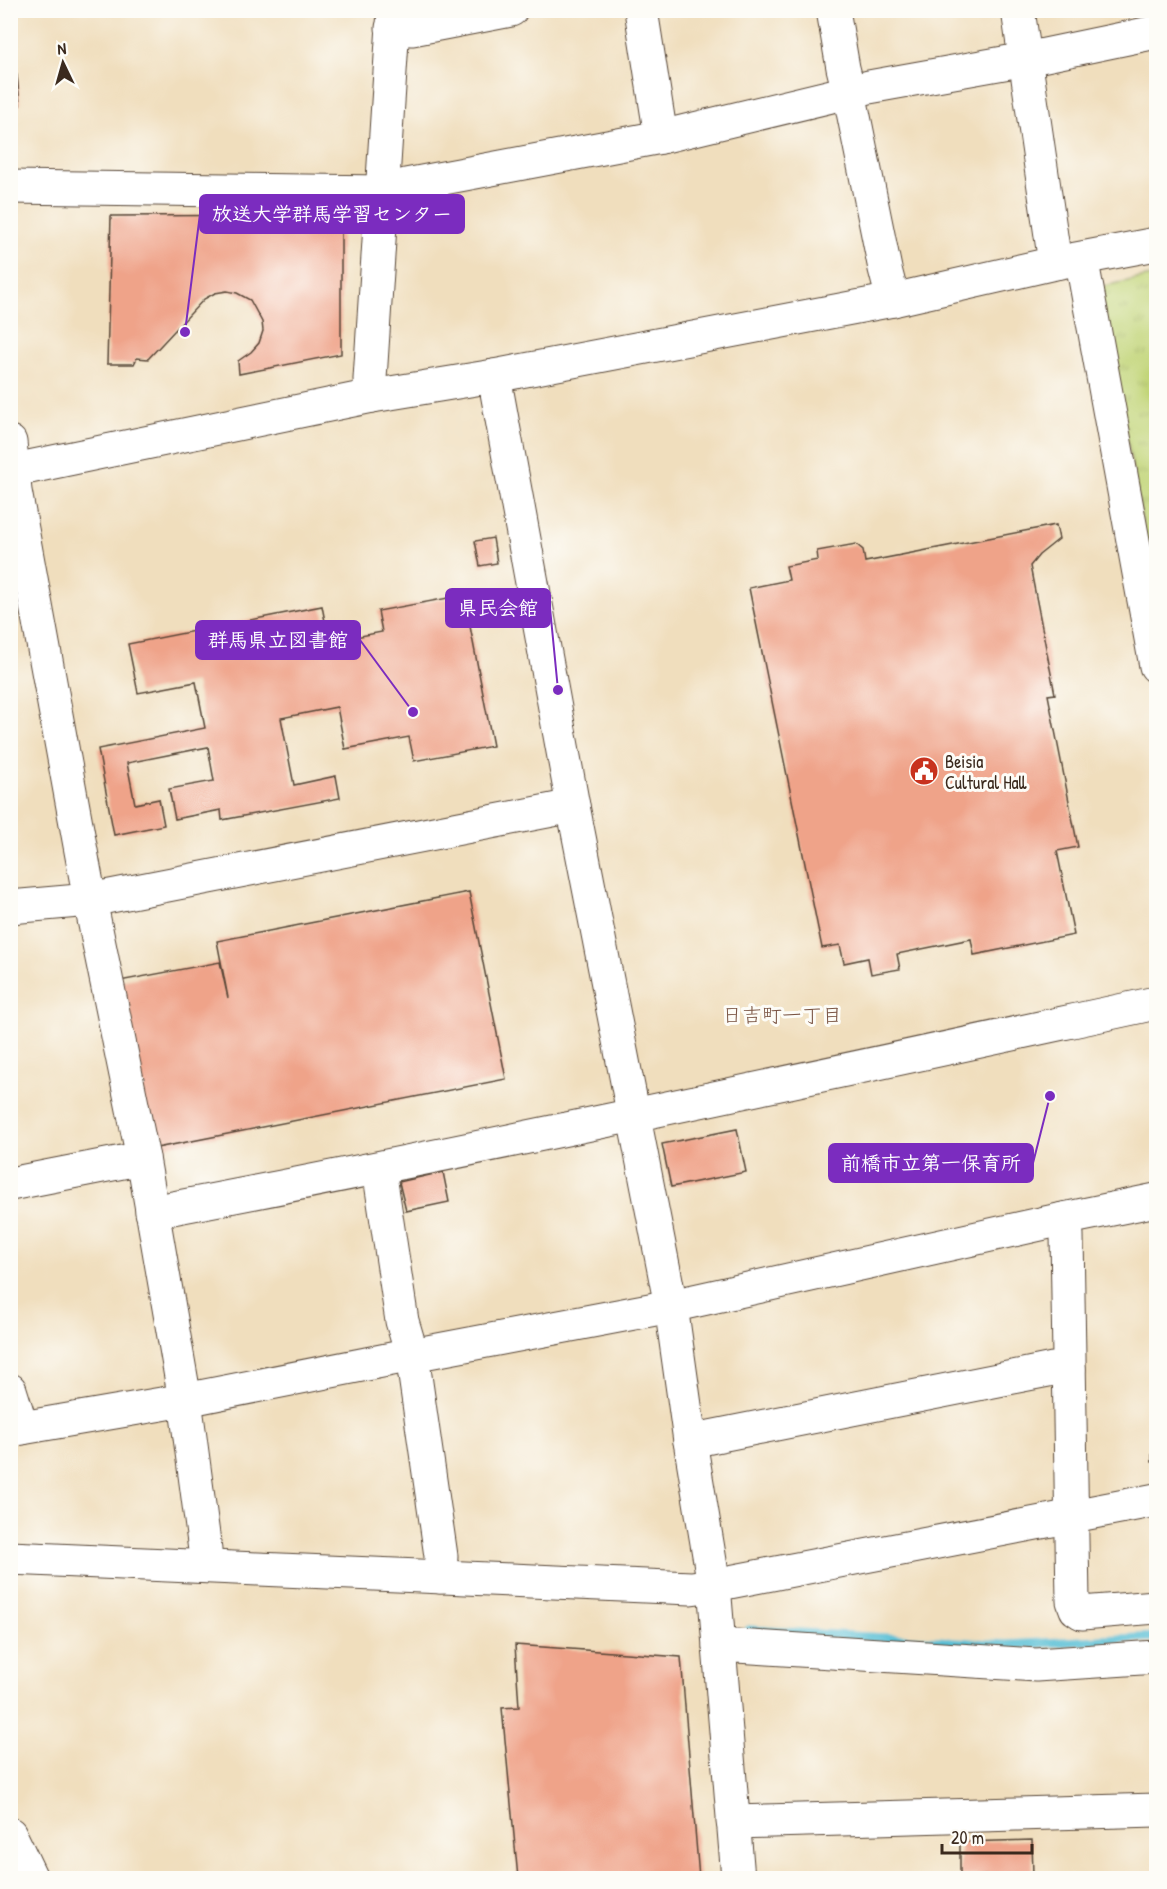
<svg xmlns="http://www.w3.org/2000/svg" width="1167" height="1889" font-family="'Patrick Hand','Klee One',sans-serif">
	<defs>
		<pattern id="park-tufts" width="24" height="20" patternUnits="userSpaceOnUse" patternTransform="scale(1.5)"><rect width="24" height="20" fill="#c2d579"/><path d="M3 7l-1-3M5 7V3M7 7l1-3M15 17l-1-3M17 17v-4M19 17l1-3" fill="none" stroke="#a8b768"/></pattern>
	</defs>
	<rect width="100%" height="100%" fill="#fdfcf7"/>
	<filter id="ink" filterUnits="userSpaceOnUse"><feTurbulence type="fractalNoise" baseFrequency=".0167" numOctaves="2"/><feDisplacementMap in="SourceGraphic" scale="12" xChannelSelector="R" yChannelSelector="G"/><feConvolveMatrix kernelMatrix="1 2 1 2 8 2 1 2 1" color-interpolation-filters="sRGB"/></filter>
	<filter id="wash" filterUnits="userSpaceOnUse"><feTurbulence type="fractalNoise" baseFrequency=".008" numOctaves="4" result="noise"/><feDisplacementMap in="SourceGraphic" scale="24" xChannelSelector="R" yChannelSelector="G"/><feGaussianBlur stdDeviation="1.35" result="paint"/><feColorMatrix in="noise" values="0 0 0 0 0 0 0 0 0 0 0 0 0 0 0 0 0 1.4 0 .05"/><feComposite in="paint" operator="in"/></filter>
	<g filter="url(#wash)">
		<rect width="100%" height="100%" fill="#f0debd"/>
		<polygon fill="url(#park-tufts)" stroke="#7e804c" stroke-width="1.5" points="1156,275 1156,597 1099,287"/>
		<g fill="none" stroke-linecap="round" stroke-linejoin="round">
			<polyline stroke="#58bfd6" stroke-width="9" points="749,1630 1006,1645 1156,1637"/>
		</g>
		<g id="blocks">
			<g fill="#efa389">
				<polygon points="10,34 12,34 15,65 10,65"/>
				<polygon points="17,75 20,105 10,106 10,76"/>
				<polygon points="341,215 341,354 239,374 238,361 251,352 259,343 263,331 262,322 250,300 237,293 227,291 215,293 204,299 148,359 137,358 134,364 107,364 111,216"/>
				<polygon points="1056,525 1059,539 1039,555 1030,566 1055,694 1048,695 1078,847 1057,851 1074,935 974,955 971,939 897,954 900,969 871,974 868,958 844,963 840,945 822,948 749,588 789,580 786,566 818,560 817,551 856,544 863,550 865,562"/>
				<polygon points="493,538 497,563 480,566 475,541"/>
				<polygon points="464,595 493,746 414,761 409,737 345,749 337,707 281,718 294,785 336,776 340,798 222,820 221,810 175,819 169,789 214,781 208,747 127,763 135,804 159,799 164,825 114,835 98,749 205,728 196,682 138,693 128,644 322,606 329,642 382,632 378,611"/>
				<polygon points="469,892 506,1079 146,1150 114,982 220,962 228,998 217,941"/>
				<polygon points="737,1129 746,1172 671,1187 662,1144"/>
				<polygon points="443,1172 449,1202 406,1211 399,1182"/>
				<rect x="1152" y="1414" width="4" height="48"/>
				<polygon points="515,1645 681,1657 699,1878 518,1878 502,1708 519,1707"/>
				<polygon points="1032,1840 1033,1875 960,1876 960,1842"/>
			</g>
		</g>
	</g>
	<g filter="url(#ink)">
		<use href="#blocks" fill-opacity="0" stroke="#564536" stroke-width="1.5"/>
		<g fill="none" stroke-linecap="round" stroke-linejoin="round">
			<g stroke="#564536" stroke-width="35">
				<g id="minor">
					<polyline points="641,10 661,137"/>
					<polyline points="833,10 843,68 849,92 885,269 893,300"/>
					<polyline points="1018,10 1055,263"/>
					<polyline points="392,28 412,29 511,10"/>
					<polyline points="10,187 383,192 406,185 661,137 869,87 1026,59 1156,32"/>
					<polyline points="1084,273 1156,666"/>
					<polyline points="494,376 573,806 671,1306 690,1441 714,1585 738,1878"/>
					<polyline points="372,396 370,379 394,10"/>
					<polyline points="10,442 15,491 90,900 143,1158 185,1400 205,1550 202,1566"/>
					<polyline points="10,471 372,396 494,376 893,300 1055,263 1156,244"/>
					<polyline points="10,907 90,900 573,806"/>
					<polyline points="379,1169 402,1321 412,1355 441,1556 440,1577"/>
					<polyline points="10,1184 143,1158"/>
					<path d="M152,1212C488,1148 822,1075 1156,1003"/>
					<polyline points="1063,1219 1067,1235 1073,1601 1076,1609 1082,1613 1156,1607"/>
					<polyline points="10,1390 22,1428"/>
					<polyline points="10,1430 185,1400 412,1355 671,1306 1063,1219 1156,1200"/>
					<polyline points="690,1441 1053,1369 1069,1369"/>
					<polyline points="10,1558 691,1588 714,1585 1156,1500"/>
					<polyline points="719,1647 737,1646 1036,1665 1156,1657"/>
					<polyline points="733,1822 1156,1810"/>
				</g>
			</g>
			<g stroke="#564536" stroke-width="35">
				<polyline id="major" points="10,1834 31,1878"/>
			</g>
			<use href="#minor" stroke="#fff" stroke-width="33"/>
			<use href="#major" stroke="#fff" stroke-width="33"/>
		</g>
	</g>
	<defs>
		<g id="civic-disc" transform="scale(1.5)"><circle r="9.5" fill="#c8321e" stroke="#fdfcf7"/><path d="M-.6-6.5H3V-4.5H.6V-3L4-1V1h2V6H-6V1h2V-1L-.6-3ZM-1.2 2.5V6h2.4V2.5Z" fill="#fff"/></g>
	</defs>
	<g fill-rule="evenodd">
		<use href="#civic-disc" x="924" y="771"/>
	</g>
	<g text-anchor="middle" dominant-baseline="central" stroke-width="6" stroke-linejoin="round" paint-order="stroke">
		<g font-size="18" fill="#3b2a1e" stroke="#fdfcf7" text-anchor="start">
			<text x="945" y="761">Beisia<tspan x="945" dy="21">Cultural Hall</tspan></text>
		</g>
		<g font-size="20" fill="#7a5443" stroke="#fdfcf7">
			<text x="782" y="1014">日吉町一丁目</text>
		</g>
	</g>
	<path fill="none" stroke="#7b2cbf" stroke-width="2" d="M185 332L200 214M558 690L550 608M413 712L360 640M1050 1096L1033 1163"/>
	<g fill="#7b2cbf" stroke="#fdfcf7" stroke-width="2">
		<circle cx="185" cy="332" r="6"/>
		<circle cx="558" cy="690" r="6"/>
		<circle cx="413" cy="712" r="6"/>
		<circle cx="1050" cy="1096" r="6"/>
	</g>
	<g fill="#7b2cbf" stroke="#7b2cbf" stroke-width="2">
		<rect x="200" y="195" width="264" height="38" rx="6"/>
		<rect x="446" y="589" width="104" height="38" rx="6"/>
		<rect x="196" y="621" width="164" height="38" rx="6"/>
		<rect x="829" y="1144" width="204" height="38" rx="6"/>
	</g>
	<g font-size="20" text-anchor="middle" font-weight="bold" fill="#fff">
		<text x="332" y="221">放送大学群馬学習センター</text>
		<text x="498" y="615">県民会館</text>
		<text x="278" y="647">群馬県立図書館</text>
		<text x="931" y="1170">前橋市立第一保育所</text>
	</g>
	<rect width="1167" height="1889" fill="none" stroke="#fdfcf7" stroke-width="36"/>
	<g transform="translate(63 63) rotate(355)" stroke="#fdfcf7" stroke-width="4.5" paint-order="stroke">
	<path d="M0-4.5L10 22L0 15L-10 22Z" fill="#3b2a1e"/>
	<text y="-9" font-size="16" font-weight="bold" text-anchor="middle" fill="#3b2a1e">N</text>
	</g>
	<path d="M942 1844v9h90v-9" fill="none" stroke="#3b2a1e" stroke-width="3"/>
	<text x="951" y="1844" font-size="18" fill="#3b2a1e" stroke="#fdfcf7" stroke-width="4.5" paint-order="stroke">20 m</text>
</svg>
